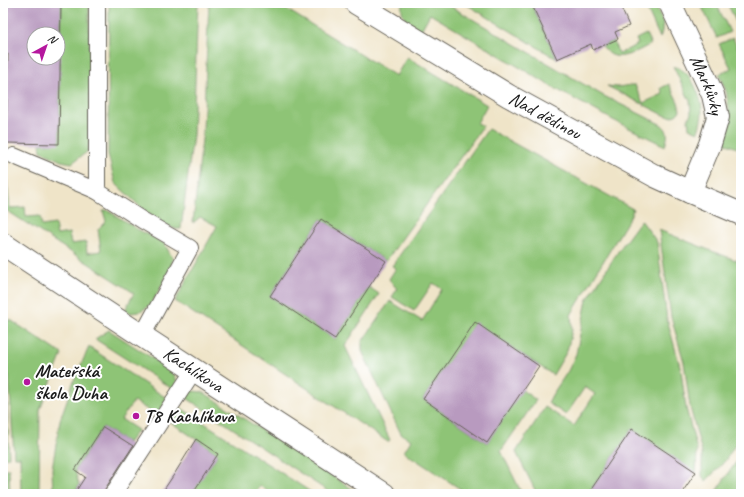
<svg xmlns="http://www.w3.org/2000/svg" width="744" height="497" font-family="Caveat,sans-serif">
	<rect width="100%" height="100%" fill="#fff"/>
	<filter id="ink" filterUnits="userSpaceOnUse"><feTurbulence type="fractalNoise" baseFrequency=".025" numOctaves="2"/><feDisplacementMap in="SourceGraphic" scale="8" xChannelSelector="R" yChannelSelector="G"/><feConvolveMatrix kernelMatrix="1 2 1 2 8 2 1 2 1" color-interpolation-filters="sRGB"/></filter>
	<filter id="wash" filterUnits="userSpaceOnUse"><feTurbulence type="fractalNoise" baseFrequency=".012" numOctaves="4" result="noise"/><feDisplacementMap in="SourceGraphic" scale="16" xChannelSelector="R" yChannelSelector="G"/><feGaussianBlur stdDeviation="0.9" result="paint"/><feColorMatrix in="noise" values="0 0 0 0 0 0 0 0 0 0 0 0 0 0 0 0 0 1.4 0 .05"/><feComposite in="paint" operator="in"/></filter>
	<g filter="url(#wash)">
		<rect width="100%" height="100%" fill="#efe4c8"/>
		<g fill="#8ec476" stroke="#557049">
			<polygon points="61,3 89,3 90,141 87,152 72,163 61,161 41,151 40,144 59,143"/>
			<polygon points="109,3 198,3 193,135 181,229 175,229 159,222 147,213 115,183 108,154"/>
			<polygon points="209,3 276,3 396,76 407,57 487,105 477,123 483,126 386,261 321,219 270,296 335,339 369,287 379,294 345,346 390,440 388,442 175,301 217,226 200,217 193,223 203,130"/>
			<path d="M402,3H445L602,95L662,125C669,131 668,137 665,146L613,120L554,88L430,14L420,32C409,24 400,18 402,3Z"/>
			<polygon points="464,3 531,3 557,59"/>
			<polygon points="644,3 654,3 663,22 662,31 660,38"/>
			<polygon points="700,3 716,3 730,32 717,38"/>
			<polygon points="727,3 741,3 741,22 737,24"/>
			<path d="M646,34L651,44C642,49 624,59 615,56C609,55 606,50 602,46L613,41L619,54L638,44L636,39Z"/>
			<polygon points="733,38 741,55 741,149 740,149 724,143 728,127 729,109 726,91 719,75 731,68 719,44"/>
			<path d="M673,66C676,67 680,68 682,70C693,76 702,99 702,111C702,118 700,125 698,132L689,128L688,119L691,113L690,101Z"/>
			<path d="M669,84L678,102L680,110C677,117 669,118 662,114L607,86L618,87L631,85H635L643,103L663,94L661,88Z"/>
			<polygon points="488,129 633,209 630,217 571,315 572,330 567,351 553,375 475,323 423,399 487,443 522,390 536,400 501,451 522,494 468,494 404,452 411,440 401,434 362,351 362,342 390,301 422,321 442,289 433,283 414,311 392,297 397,289 389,279 396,268 392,266"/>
			<polygon points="3,170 6,174 10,208 25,207 26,217 40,216 42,226 55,224 57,235 69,233 71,244 86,242 87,253 101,251 98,229 106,221 103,211 107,210 137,229 164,243 173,259 170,270 151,305 139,312 131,313 125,310 134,293 6,210 3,214"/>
			<polygon points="641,220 657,242 667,319 681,370 686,408 697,450 696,473 632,429 588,494 537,494 516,452 545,407 574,426 595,394 585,387 566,415 548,403 552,395 568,371 576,354 587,300 619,250"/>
			<polygon points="659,230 709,250 741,262 741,436 725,461 706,481 702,476 702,453 690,407 684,362 671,317"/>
			<polygon points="9,319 62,354 40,410 39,494 21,494 20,457 14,457 9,376 3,355 3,329"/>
			<polygon points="109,330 172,371 177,381 174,390 95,339"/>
			<polygon points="89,347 168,399 157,416 134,401 121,419 138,430 128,443 103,427 75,470 79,485 74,494 53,494 52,469 60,420 74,380"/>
			<polygon points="3,364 6,375 9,457 3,458"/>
			<polygon points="192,391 203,392 360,494 332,494 185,397"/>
			<polygon points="178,406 314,494 272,494 260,486 254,494 191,494 218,454 169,421"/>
			<polygon points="741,455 741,494 714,494"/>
			<polygon points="3,469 9,469 10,494 3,494"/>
		</g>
		<g id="blocks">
			<g fill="#b89abf" fill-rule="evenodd">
				<path d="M3,3H61L59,144L6,143L8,54H3ZM34,34H58V58H34Z"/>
				<polygon points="531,3 619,3 629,26 615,32 618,39 593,50 591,44 557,59"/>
				<polygon points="321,219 386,261 335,339 270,296"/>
				<polygon points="475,322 539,366 487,443 423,399"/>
				<polygon points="103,427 133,446 105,489 104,494 74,494 85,477 75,470"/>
				<polygon points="632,429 696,472 681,494 588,494"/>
				<polygon points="196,439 218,454 192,494 161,494 175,473"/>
			</g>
		</g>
	</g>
	<g filter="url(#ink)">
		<use href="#blocks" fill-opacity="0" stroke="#666258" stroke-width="1"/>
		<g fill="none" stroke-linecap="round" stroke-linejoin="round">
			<g stroke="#666258" stroke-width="18">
				<g id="lane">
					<polyline points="97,3 97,191 142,220 190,248 142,336"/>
					<polyline points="14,156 97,191"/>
					<polyline points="113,494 194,370"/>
				</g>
			</g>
			<g stroke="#666258" stroke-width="24">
				<g id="street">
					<path id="s1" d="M356,3L509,96L655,176L690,192L741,214"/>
					<path id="s2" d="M670,3L713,95L718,117L710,144L690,192"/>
					<path id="s3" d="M3,244L142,336L384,494"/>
				</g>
			</g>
			<use href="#lane" stroke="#fff" stroke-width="16"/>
			<use href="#street" stroke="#fff" stroke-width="22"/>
		</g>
	</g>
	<g fill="#b5179e" stroke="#fff" stroke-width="1.5">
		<circle cx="27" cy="382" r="4"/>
		<circle cx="136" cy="416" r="4"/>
	</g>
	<g text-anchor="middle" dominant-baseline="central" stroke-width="4" stroke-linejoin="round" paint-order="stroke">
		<g font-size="19" fill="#1c1c1c" stroke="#fff">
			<text stroke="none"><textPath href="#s2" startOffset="90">Markůvky</textPath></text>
			<text stroke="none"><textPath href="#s1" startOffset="220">Nad dědinou</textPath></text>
			<text stroke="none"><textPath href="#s3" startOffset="228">Kachlíkova</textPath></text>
		</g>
		<g font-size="19" font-weight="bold" fill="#1c1c1c" stroke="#fff" text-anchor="start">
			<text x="35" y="371">Mateřská<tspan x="35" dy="22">škola Duha</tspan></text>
			<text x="144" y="416">T8 Kachlíkova</text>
		</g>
	</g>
	<rect width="744" height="497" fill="none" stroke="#fff" stroke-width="16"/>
	<g transform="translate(46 46) rotate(40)"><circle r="19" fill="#ffffff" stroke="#a4a4a4"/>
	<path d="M0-3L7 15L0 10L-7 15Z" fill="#b5179e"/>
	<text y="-6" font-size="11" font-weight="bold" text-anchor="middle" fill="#1c1c1c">N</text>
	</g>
</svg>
